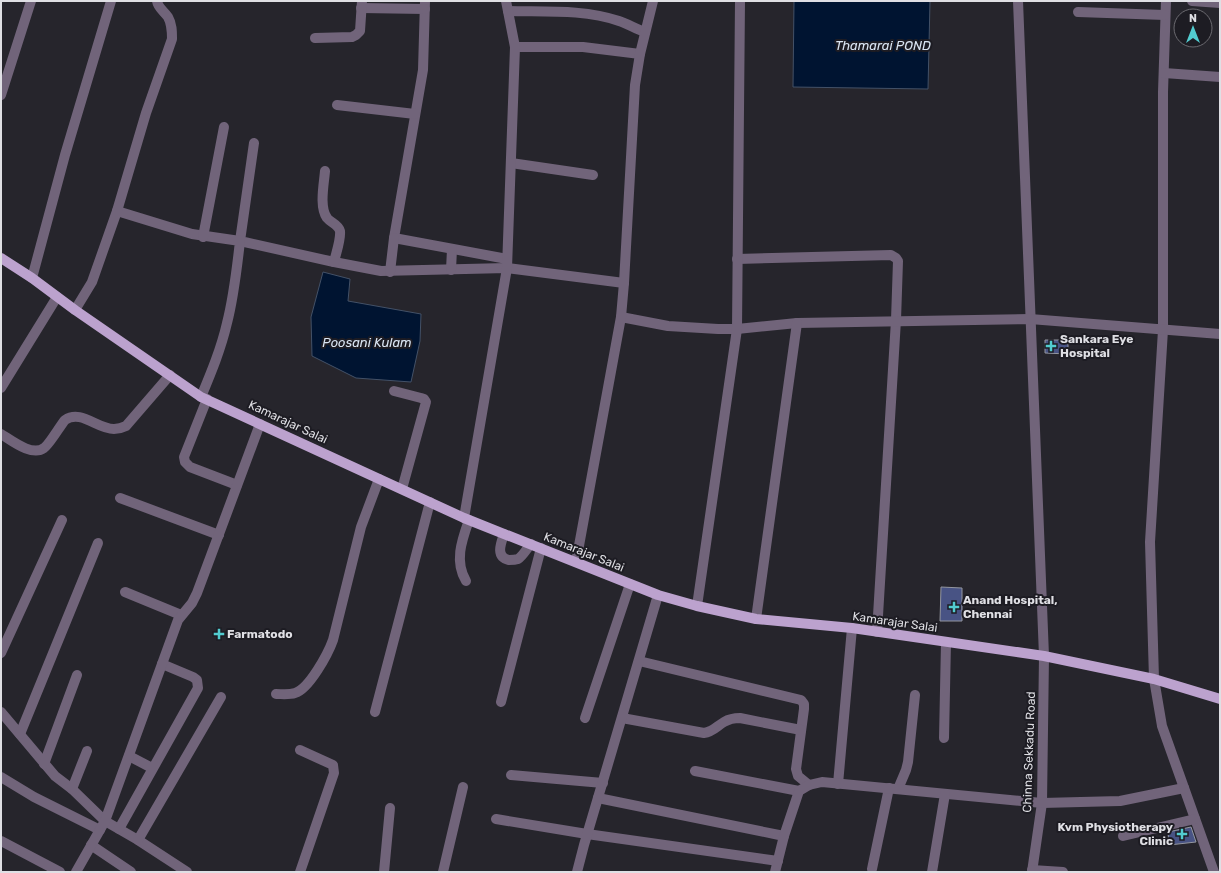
<svg xmlns="http://www.w3.org/2000/svg" width="1221" height="873" font-family="Rubik,sans-serif">
	<rect width="100%" height="100%" fill="#26252c"/>
	<g fill="#001431" stroke="#435167">
		<polygon points="794,1 930,1 928,89 793,87"/>
		<polygon points="323,272 350,279 348,301 421,314 420,341 411,382 356,378 312,356 311,317"/>
	</g>
	<g fill="#485384" stroke="#93969f">
		<polygon points="1045,340 1068,340 1068,354 1045,353"/>
		<polygon points="941,587 962,588 962,621 940,621"/>
		<polygon points="1191,827 1196,842 1169,845 1168,832"/>
	</g>
	<g fill="none" stroke-linecap="round" stroke-linejoin="round">
		<g stroke="#71647a" stroke-width="10">
			<polyline points="425,1 423,70 394,238 507,259"/>
			<polyline points="1018,1 1044,656 1042,803 1032,872"/>
			<polyline points="1166,1 1163,92 1163,330 1150,542 1154,679 1162,726 1214,872"/>
			<polyline points="1192,1 1220,3"/>
			<polyline points="361,8 425,9"/>
			<path d="M508,11C544,12 584,9 619,21C628,24 636,29 645,32"/>
			<polyline points="1078,12 1165,15"/>
			<polyline points="315,38 352,37 356,35 360,31 362,1"/>
			<polyline points="515,47 583,47 640,54"/>
			<polyline points="1164,73 1220,77"/>
			<polyline points="1,95 31,1"/>
			<polyline points="337,105 415,114"/>
			<polyline points="254,143 240,241 334,262 381,271 507,268 624,283"/>
			<polyline points="511,163 593,175"/>
			<path d="M325,171C324,184 319,207 327,218C331,223 338,224 340,231C341,240 336,253 334,262"/>
			<path d="M117,211L192,234L240,241C237,268 234,296 227,323C221,349 211,373 201,397"/>
			<polyline points="203,237 224,127"/>
			<polyline points="737,259 891,255 896,258 898,261 896,320 877,632"/>
			<polyline points="451,270 452,249"/>
			<polyline points="390,272 394,238"/>
			<polyline points="32,278 65,155 111,1"/>
			<path d="M75,310L92,282L117,211L146,113L172,39C172,31 172,24 168,17C164,11 158,8 157,1"/>
			<polyline points="621,317 668,326 718,329 737,329 797,323 1030,319 1220,334"/>
			<polyline points="1,388 57,297"/>
			<polyline points="394,391 421,398 424,399 426,402 402,489"/>
			<polyline points="207,399 184,457 185,462 190,467 237,485"/>
			<path d="M1,434C11,440 32,457 44,448C49,445 60,426 65,420C81,409 97,429 114,429C118,429 122,428 126,426L170,375"/>
			<polyline points="120,498 219,535"/>
			<polyline points="464,518 507,268 515,47 506,1"/>
			<path d="M504,534C501,543 495,557 509,560C512,560 515,560 518,559C523,556 527,548 531,544"/>
			<polyline points="576,562 621,317 624,283 635,85 640,54 653,1"/>
			<path d="M466,581C454,561 462,540 469,520"/>
			<polyline points="125,592 181,615"/>
			<polyline points="697,606 737,329 740,1"/>
			<polyline points="756,619 797,323"/>
			<polyline points="1,653 62,520"/>
			<polyline points="639,661 801,700 804,704 804,709 796,769 798,776 809,785"/>
			<path d="M276,694C282,694 289,695 295,693C309,689 328,654 333,640L361,527L379,479"/>
			<polyline points="501,702 541,548"/>
			<polyline points="1,712 55,776 72,789 105,821 138,840 187,872"/>
			<polyline points="375,712 430,502"/>
			<polyline points="585,718 630,584"/>
			<path d="M622,718L704,733C713,732 717,726 724,722C729,719 735,718 740,718L801,730"/>
			<polyline points="20,734 98,543"/>
			<polyline points="944,738 946,642"/>
			<polyline points="129,756 152,768"/>
			<polyline points="44,764 77,675"/>
			<polyline points="695,771 799,791"/>
			<polyline points="511,775 603,783"/>
			<polyline points="1,777 34,797 100,830"/>
			<polyline points="838,784 852,628"/>
			<polyline points="72,789 87,751"/>
			<polyline points="898,789 906,770 908,762 915,695"/>
			<polyline points="598,798 784,836"/>
			<polyline points="496,819 587,834 778,861"/>
			<polyline points="119,829 198,688 197,680 193,677 162,664"/>
			<polyline points="1123,836 1195,819"/>
			<polyline points="138,840 221,697"/>
			<polyline points="1,841 60,872"/>
			<polyline points="91,845 131,872"/>
			<polyline points="872,869 889,788"/>
			<polyline points="1032,870 1063,872"/>
			<polyline points="76,872 105,821 178,620 192,603 197,593 260,424"/>
			<polyline points="300,872 334,773 333,765 300,750"/>
			<polyline points="384,872 390,808"/>
			<polyline points="443,872 463,787"/>
			<polyline points="577,872 584,845 658,595"/>
			<polyline points="775,872 784,836 799,791 809,785 822,782 1042,803 1120,801 1184,788"/>
			<polyline points="932,872 945,794"/>
		</g>
		<polyline stroke="#bca2ce" stroke-width="10" points="1,258 32,278 75,310 201,397 464,518 658,595 697,606 756,619 852,628 1044,656 1154,679 1220,699"/>
	</g>
	<g fill="#52ccd0" stroke="#1d1c23" stroke-width="1.5">
		<path d="M1049 340h4v4h4v4h-4v4h-4v-4h-4v-4h4z"/>
		<path d="M952 601h4v4h4v4h-4v4h-4v-4h-4v-4h4z"/>
		<path d="M217 628h4v4h4v4h-4v4h-4v-4h-4v-4h4z"/>
		<path d="M1180 828h4v4h4v4h-4v4h-4v-4h-4v-4h4z"/>
	</g>
	<g text-anchor="middle" dominant-baseline="central" stroke-width="4" stroke-linejoin="round" paint-order="stroke">
		<g font-size="12" font-weight="bold" fill="#dfdfe4" stroke="#1d1c23" text-anchor="start">
			<text x="1060" y="339">Sankara Eye<tspan x="1060" dy="14">Hospital</tspan></text>
			<text x="963" y="600">Anand Hospital,<tspan x="963" dy="14">Chennai</tspan></text>
			<text x="227" y="634">Farmatodo</text>
			<text x="1173" y="827" text-anchor="end">Kvm Physiotherapy<tspan x="1173" dy="14">Clinic</tspan></text>
		</g>
		<g font-size="12" fill="#dfdfe4" stroke="#1d1c23">
			<text transform="translate(288 422) rotate(25)">Kamarajar Salai</text>
			<text transform="translate(584 552) rotate(22)">Kamarajar Salai</text>
			<text transform="translate(895 622) rotate(8)">Kamarajar Salai</text>
			<text transform="translate(1029 752) rotate(-88)">Chinna Sekkadu Road</text>
		</g>
		<g font-size="13" font-style="italic" fill="#dae5f3" stroke="#1d1c23">
			<text x="883" y="45">Thamarai POND</text>
			<text x="367" y="342">Poosani Kulam</text>
		</g>
	</g>
	<rect width="1221" height="873" fill="none" stroke="#dfdfe4" stroke-width="4"/>
	<g transform="translate(1193 28)"><circle r="19" fill="#1d1c23" stroke="#6b6a70"/>
	<path d="M0-3L7 15L0 10L-7 15Z" fill="#52ccd0"/>
	<text y="-6" font-size="11" font-weight="bold" text-anchor="middle" fill="#dfdfe4">N</text>
	</g>
</svg>
